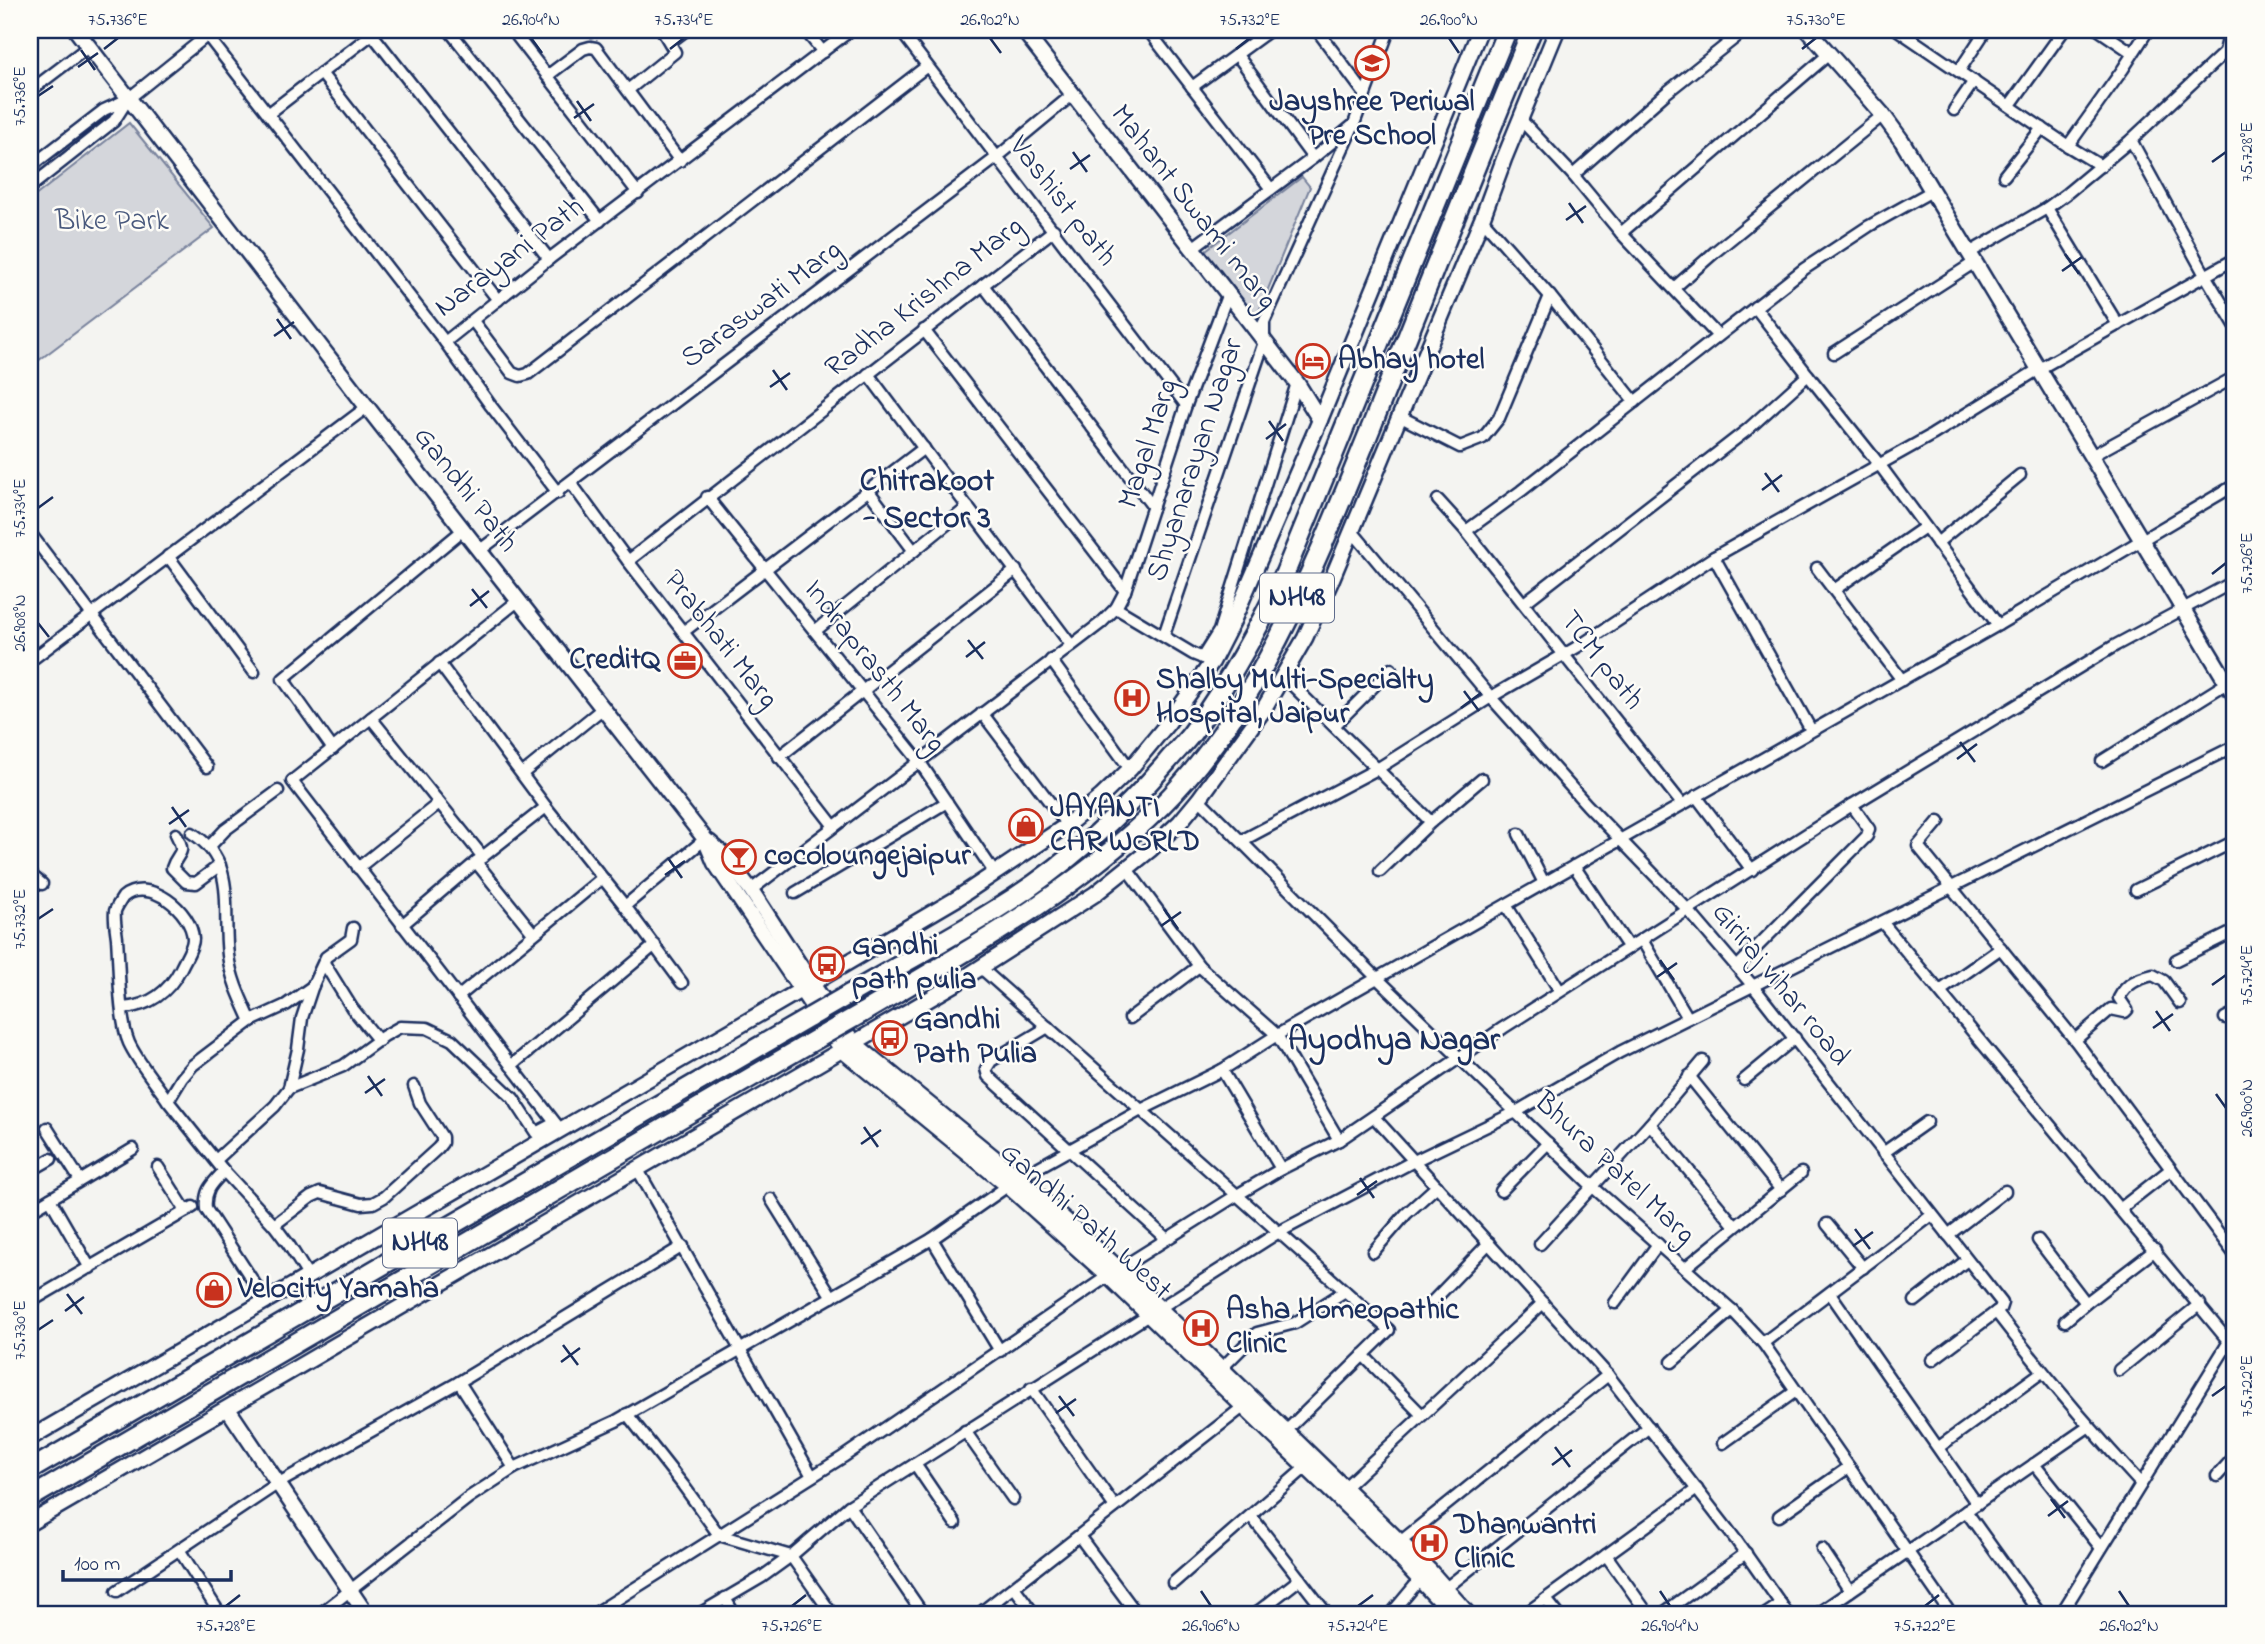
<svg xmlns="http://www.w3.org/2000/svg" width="2265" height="1644" font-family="'Indie Flower',sans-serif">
	<rect width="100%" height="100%" fill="#f4f4f1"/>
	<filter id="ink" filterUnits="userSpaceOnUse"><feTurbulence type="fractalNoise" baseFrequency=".0143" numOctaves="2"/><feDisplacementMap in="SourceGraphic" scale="14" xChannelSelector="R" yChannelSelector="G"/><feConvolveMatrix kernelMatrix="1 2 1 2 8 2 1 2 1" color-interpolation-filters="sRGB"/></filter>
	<g filter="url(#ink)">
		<g fill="#d4d6db" stroke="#78829c" stroke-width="2">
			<polygon points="129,123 214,228 30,367 30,200"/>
			<polygon points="1302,177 1310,187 1257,316 1211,267 1206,250"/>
		</g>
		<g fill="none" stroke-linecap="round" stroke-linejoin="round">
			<g stroke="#1b2f5e" stroke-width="15">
				<g id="street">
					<polyline points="203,30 445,342 491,406 558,493"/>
					<polyline points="449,30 600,221"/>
					<polyline points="512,30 638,193"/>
					<polyline points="805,30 823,52"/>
					<polyline points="900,30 1186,405"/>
					<polyline points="1148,30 1271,189"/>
					<polyline points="1317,30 1364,93"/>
					<polyline points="1898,30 2068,146 2101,166"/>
					<polyline points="2099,30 2133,53"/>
					<polyline points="372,34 549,259"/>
					<polyline points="1154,37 1163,30"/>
					<polyline points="670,42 686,30"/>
					<polyline points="1237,55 1313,158"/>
					<polyline points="1959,71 1986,30"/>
					<polyline points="321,73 498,300"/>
					<polyline points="547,76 583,49 590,47 596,48 680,161"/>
					<polyline points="1192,87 1270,30"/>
					<polyline points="628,90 675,52 662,30"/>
					<polyline points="30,91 88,47"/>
					<polyline points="128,99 214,30"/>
					<polyline points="2010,105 2064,30"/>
					<polyline points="1954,110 1974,81"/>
					<polyline points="268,114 376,31"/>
					<polyline points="1520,119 1573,175 1621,233 1718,336"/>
					<polyline points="2131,140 2205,275 2235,325"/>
					<polyline points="2068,146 2123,69 2148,30"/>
					<polyline points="30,167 104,110 128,99 114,121 30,187"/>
					<polyline points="1573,175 1666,93 1745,30"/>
					<polyline points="2004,176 2042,128"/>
					<polyline points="2047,208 2118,325"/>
					<polyline points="1482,219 1550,296 1635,402"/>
					<polyline points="1621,233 1829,54"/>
					<polyline points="1191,249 1313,158 1352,126"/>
					<polyline points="1969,253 2047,208 2066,194 2131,140 2225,52 2228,39 2225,30"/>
					<polyline points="983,285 1153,507"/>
					<polyline points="1674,288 1716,251 1883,115"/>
					<polyline points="1755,307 1808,375"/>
					<polyline points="473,321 512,373 520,376 528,374 927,66"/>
					<polyline points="924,330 1125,591"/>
					<polyline points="445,342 549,259 851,30"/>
					<polyline points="1834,353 1975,262"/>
					<polyline points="868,374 1071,645"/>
					<polyline points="1399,416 1460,447 1483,438 1499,418 1550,296"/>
					<polyline points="2091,456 2235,377"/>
					<polyline points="571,483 628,561 833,825"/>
					<polyline points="868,490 914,551"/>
					<polyline points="707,497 919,761 994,872"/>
					<polyline points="1438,500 1466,531"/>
					<path d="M1352,531L1494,701L1587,805L1688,910L1753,986L2002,1303L2000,1309L1996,1312C2042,1372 2090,1429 2141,1484"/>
					<polyline points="30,533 207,767"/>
					<polyline points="1937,543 2020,475"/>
					<polyline points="479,551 996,158 1072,95"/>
					<polyline points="168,556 254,672"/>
					<polyline points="1714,557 1811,730"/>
					<polyline points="628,561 1054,230"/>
					<polyline points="1817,568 1902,680"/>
					<polyline points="1834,590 1925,527"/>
					<polyline points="519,600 292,781 560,1129"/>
					<polyline points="1524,603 1747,430 1808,375 1879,464 1998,625"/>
					<polyline points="1116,608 1193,654 1208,660"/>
					<polyline points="815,631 968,507"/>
					<polyline points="683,632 924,448"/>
					<polyline points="1164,635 1264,342 1264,322 1354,124 1389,30"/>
					<polyline points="1202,658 1219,631 1297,383"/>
					<polyline points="1051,660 1130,769"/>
					<polyline points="30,661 367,407"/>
					<polyline points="439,663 546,807 625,906 682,983"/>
					<polyline points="1284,677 1431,822"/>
					<polyline points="982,713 1067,825"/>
					<polyline points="371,718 483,857"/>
					<polyline points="1334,726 1391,669"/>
					<polyline points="333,749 283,679 463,530"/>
					<polyline points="779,757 1016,570"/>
					<polyline points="2102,761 2235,678"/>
					<polyline points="523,773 602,709"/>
					<polyline points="1696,796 1752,870"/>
					<polyline points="1199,799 1378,979 1593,1187 1732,1310 1763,1343 1951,1614"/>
					<polyline points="1682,804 1466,531 1521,491 1804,269 1869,226 1932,191"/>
					<polyline points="1939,821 1918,846 2075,1040 2235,1255"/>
					<path d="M192,833C238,862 222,909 228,955C231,979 241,999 251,1021L193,1065L182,1078L168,1101L224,1171L274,1225L289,1245L309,1277"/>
					<path d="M176,834C187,856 178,850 172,868L186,882L196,883L220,865"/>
					<polyline points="1519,834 1544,883"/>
					<polyline points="1243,840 1377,769 1491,697 1584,643 1714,557 1932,435 2039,369 2235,259"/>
					<polyline points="209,847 225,830 278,791"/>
					<polyline points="476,862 533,933"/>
					<polyline points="1574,866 1629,948"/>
					<polyline points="358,868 439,803"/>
					<polyline points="1127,869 1199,966 1277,1035 1339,1140"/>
					<polyline points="1380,871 1431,822 1482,779"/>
					<polyline points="30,874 42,884"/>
					<polyline points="751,890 1101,623 1116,608 1125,591 1186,405 1227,296"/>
					<polyline points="2136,890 2235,841"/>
					<polyline points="795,893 947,802"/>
					<polyline points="1506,905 1560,991"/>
					<polyline points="625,906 705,839"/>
					<polyline points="1882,922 2235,1349"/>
					<polyline points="402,925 476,862 546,807"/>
					<polyline points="1642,940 1688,1018"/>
					<polyline points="2176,960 2235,931"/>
					<polyline points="324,963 352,1008 379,1041"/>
					<polyline points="1737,967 1867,836 1869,829 1852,805"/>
					<polyline points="981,968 1389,1330 1286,1431"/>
					<polyline points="1940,991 2001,948"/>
					<polyline points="458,997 602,878"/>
					<path d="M123,1008C149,1006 169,992 181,968C185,959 193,948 193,939C192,911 149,876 123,897C121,900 116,908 115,911C114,919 116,930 117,938C119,964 119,1021 129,1043C139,1064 155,1082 168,1101"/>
					<polyline points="1130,1018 1199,966"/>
					<polyline points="2225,1018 2235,1013"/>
					<polyline points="251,1021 286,1005 313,986"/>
					<polyline points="1048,1027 991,1061 986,1069 988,1076 1167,1239"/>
					<path d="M2075,1040L2111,1009L2125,1012L2127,1010L2119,998C2127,983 2137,979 2153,975L2164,981L2180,1003"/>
					<polyline points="511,1066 655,945"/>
					<polyline points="1222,1070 1281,1169"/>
					<polyline points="1689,1076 1781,1190"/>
					<polyline points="1744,1080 1795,1038"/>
					<polyline points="289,1088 298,1049 302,1018 313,985 326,957 351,939 353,928"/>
					<polyline points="1374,1117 1608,1375 1736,1540 1788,1614"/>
					<polyline points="1650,1124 1735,1226"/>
					<polyline points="47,1128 80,1180"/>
					<polyline points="1883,1153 1927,1122"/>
					<polyline points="216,1160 275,1106 289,1088 343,1066 384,1036 400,1027 427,1028 452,1040 513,1098 536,1133 555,1123"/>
					<polyline points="158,1167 186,1211"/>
					<polyline points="638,1170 812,1476"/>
					<polyline points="30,1171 51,1159"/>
					<path d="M224,1171C212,1184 204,1190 206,1209L266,1301"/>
					<polyline points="1501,1191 1548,1143"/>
					<polyline points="50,1199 90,1268"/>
					<polyline points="771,1199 832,1297"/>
					<polyline points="2120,1209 2171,1169"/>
					<polyline points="30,1211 133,1149"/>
					<polyline points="1827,1224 1863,1268"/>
					<polyline points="274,1225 311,1197 320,1193 361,1204 373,1203 384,1197 438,1148 442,1143 442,1137 420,1103 414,1086"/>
					<polyline points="1948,1235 2005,1191"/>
					<polyline points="932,1239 1000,1351"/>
					<polyline points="2038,1240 2086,1303 2155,1250"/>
					<polyline points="1540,1244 1650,1124 1703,1061"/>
					<polyline points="1373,1252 1406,1214 1437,1186"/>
					<polyline points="1685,1268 1801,1173"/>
					<polyline points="1830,1293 1977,1504"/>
					<polyline points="1433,1301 1489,1243"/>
					<polyline points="1915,1301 1967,1260"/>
					<polyline points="30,1302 193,1207"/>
					<polyline points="1615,1303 1658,1244"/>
					<polyline points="2065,1321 2086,1303"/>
					<polyline points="1763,1343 1932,1215"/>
					<polyline points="1363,1355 1422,1415"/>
					<polyline points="1932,1360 1996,1312"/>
					<polyline points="1672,1362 1732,1310"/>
					<polyline points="1221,1369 1257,1333 1295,1323 1345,1291"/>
					<polyline points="2119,1370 2200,1304"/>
					<polyline points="1031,1388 1115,1507"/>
					<polyline points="627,1414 683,1485 719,1535 791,1556 832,1614"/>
					<polyline points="965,1431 1013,1499"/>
					<polyline points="1723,1443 1796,1391"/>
					<polyline points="1939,1447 2042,1372"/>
					<polyline points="915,1464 955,1523"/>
					<polyline points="2034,1464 2101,1548"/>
					<polyline points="514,1468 459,1382 683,1246"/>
					<polyline points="2217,1476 2235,1456"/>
					<polyline points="1344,1488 1543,1303"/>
					<polyline points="849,1506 923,1614"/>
					<polyline points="1966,1511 2040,1614"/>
					<polyline points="1251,1516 1327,1614"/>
					<polyline points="1779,1516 1849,1467"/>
					<polyline points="1079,1536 1137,1614"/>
					<polyline points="1400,1542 1608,1375"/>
					<polyline points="1822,1549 1850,1591"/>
					<polyline points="180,1551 220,1614"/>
					<polyline points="1606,1555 1648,1614"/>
					<polyline points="1173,1583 1306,1467"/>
					<polyline points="1014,1587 1034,1614"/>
					<polyline points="1446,1588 1649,1427"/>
					<polyline points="117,1591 277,1484 459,1382"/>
					<polyline points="725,1598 734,1614"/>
					<polyline points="1546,1599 1558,1614"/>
					<polyline points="320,1614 468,1498 514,1468 616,1421 932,1239 1019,1178 1141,1110 1222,1070 1277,1035 1998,625 2235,485"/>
					<polyline points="594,1614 843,1457 1108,1276 1237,1195 1281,1169 1339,1140 1503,1028 1852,805 2116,645 2235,581"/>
					<polyline points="699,1614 762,1577 791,1556 849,1506 1279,1232 1414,1161 1516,1112 1620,1052 2235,746"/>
					<polyline points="979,1614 1243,1407"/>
					<polyline points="1255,1614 1300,1579"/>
					<polyline points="1391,1614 1422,1577"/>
					<polyline points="1525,1614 1697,1489"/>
					<polyline points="1662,1614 1746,1553"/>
					<polyline points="1766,1614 1781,1604"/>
					<polyline points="1817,1614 2088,1427"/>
					<polyline points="2061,1614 2235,1332"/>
				</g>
			</g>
			<g stroke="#1b2f5e" stroke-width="19">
				<g id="secondary">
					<polyline points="76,30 367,407 705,839 715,863 842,1050 1008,1186 1108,1276 1390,1548 1452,1614"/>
					<polyline points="1023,30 1297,383 1320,420"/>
					<polyline points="1808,30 1883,115 1902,141 2235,696"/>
					<polyline points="709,842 724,855 751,890 812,984 854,1043 1019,1178 1119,1269 1429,1570 1468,1614"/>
					<polyline points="228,1409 366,1614"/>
					<polyline points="30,1438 801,990 956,899 1067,825 1101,797 1130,769 1168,723 1212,662 1233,621 1320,420 1480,30"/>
					<polyline points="30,1523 955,984 1095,894 1151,849 1180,822 1199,799 1262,712 1305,638 1331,581 1482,219 1504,159 1557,30"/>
				</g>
			</g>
			<g stroke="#1b2f5e" stroke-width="23">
				<g id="highway">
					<path d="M848,995C897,966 947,940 995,910C1060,870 1118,819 1167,762C1176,751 1187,741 1195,729C1230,680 1259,628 1285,573L1507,30"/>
					<path d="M862,1013C967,951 1073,893 1161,806C1262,706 1319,555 1372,425C1425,293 1477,161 1532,30"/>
					<polyline points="30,1470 810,1017"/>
					<polyline points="30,1498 820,1037"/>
				</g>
			</g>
			<use href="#street" stroke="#fdfcf7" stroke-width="10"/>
			<use href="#secondary" stroke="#fdfcf7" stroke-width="14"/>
			<use href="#highway" stroke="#fdfcf7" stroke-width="18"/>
			<g stroke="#1b2f5e" stroke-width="23" stroke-linecap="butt">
				<g id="highway-bridge">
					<polyline points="810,1017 848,995"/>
					<polyline points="820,1037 862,1013"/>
				</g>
			</g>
			<use href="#highway-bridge" stroke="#fdfcf7" stroke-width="18"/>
		</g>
	</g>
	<path fill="none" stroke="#1b2f5e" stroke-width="2.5" d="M531,38L542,53M990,38L1001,53M1449,38L1459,53M104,49L118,38M670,49L684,38M1236,49L1250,38M1802,49L1816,38M81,50L95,70M78,67L98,53M38,96L53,86M577,101L591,121M574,118L594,104M1073,152L1087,172M2212,162L2226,152M1070,169L1090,155M1569,203L1583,223M1566,220L1586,206M2065,254L2079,274M2062,271L2082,257M277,319L291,339M274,336L294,322M773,370L787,390M770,387L790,373M1269,421L1283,441M1266,439L1286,424M1765,473L1779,492M1762,490L1782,475M38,508L53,497M2212,574L2226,563M472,589L487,608M470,606L489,591M38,623L49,637M968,640L983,659M966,657L985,642M1464,691L1479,711M1461,708L1481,693M1960,742L1975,762M1957,759L1977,744M172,807L186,827M169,824L189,810M668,858L682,878M665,875L685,861M1164,909L1178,929M38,919L53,909M1161,926L1181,912M1660,960L1674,980M1657,977L1677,963M2212,985L2226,975M2156,1011L2170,1031M2153,1028L2173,1014M368,1076L382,1096M365,1093L385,1079M2216,1094L2226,1108M864,1127L878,1147M861,1144L881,1130M1360,1178L1374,1198M1357,1195L1377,1181M1855,1229L1870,1249M1853,1246L1873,1232M67,1294L82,1314M65,1311L84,1297M38,1330L53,1320M563,1345L578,1365M561,1362L580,1348M1059,1396L1074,1416M2212,1396L2226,1386M1056,1413L1076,1399M1555,1447L1570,1467M1552,1465L1572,1450M2051,1499L2065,1518M2048,1516L2068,1501M1201,1591L1211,1606M1660,1591L1670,1606M2119,1591L2129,1606M226,1606L240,1595M792,1606L806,1595M1358,1606L1373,1595M1925,1606L1939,1595"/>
	<defs>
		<g id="school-ring" transform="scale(1.75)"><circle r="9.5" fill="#fdfcf7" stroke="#c8321e" stroke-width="1.5"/><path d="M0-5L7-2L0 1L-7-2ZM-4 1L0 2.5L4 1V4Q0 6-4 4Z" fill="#c8321e"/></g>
		<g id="hotel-ring" transform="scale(1.75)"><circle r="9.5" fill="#fdfcf7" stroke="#c8321e" stroke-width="1.5"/><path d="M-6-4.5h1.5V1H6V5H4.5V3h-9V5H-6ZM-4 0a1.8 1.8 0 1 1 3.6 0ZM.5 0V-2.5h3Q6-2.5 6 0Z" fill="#c8321e"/></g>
		<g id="office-ring" transform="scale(1.75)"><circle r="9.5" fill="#fdfcf7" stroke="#c8321e" stroke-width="1.5"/><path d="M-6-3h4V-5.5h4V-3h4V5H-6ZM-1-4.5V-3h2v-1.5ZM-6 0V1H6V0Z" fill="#c8321e"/></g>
		<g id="hospital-ring" transform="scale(1.75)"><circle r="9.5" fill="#fdfcf7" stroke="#c8321e" stroke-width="1.5"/><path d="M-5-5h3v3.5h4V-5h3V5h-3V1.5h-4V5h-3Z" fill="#c8321e"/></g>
		<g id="shop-ring" transform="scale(1.75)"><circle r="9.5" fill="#fdfcf7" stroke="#c8321e" stroke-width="1.5"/><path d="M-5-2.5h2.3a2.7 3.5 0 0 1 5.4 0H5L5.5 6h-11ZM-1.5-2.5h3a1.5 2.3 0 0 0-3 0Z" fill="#c8321e"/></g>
		<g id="bar-ring" transform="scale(1.75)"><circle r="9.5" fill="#fdfcf7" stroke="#c8321e" stroke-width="1.5"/><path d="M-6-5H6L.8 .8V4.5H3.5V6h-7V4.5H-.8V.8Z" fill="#c8321e"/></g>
		<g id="bus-ring" transform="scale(1.75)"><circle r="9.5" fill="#fdfcf7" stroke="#c8321e" stroke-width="1.5"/><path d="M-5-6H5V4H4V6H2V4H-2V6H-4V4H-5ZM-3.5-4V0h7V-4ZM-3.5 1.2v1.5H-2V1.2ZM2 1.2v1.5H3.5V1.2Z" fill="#c8321e"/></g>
	</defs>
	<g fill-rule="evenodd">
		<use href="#school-ring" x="1372" y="63"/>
		<use href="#hotel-ring" x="1313" y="361"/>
		<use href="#office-ring" x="685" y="661"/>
		<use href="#hospital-ring" x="1132" y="698"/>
		<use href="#shop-ring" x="1026" y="826"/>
		<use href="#bar-ring" x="739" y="857"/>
		<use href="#bus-ring" x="827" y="964"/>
		<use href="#bus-ring" x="890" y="1038"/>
		<use href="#shop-ring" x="214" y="1290"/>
		<use href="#hospital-ring" x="1201" y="1328"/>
		<use href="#hospital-ring" x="1430" y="1543"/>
	</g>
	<g text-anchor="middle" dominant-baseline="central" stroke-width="5" stroke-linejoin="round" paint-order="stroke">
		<g fill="#fdfcf7" stroke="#5f6c8c" stroke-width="2">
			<rect x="1260" y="573.5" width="74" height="49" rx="5"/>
			<rect x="383" y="1218.5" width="74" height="49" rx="5"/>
		</g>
		<g font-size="28" font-weight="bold" fill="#1b2f5e">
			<text x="1297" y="598">NH48</text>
			<text x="420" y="1243">NH48</text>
		</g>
		<g font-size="30" font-weight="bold" fill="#1b2f5e" stroke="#fdfcf7" text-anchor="start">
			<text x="1372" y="103" text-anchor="middle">Jayshree Periwal<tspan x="1372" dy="34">Pre School</tspan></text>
			<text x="1338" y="361">Abhay hotel</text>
			<text x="660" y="661" text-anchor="end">CreditQ</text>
			<text x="1156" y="681">Shalby Multi-Specialty<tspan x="1156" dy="34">Hospital, Jaipur</tspan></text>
			<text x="1050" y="809">JAYANTI<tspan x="1050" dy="34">CAR WORLD</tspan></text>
			<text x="764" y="857">cocoloungejaipur</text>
			<text x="852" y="947">Gandhi<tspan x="852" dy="34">path pulia</tspan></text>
			<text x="914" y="1021">Gandhi<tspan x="914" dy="34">Path Pulia</tspan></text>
			<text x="238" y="1290">Velocity Yamaha</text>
			<text x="1226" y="1311">Asha Homeopathic<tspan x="1226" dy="34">Clinic</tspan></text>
			<text x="1454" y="1526">Dhanwantri<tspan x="1454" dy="34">Clinic</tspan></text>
		</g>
		<g font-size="30" fill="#1b2f5e" stroke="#fdfcf7">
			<text transform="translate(1062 202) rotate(52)">Vashist path</text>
			<text transform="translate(1193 208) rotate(52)">Mahant Swami marg</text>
			<text transform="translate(510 258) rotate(-37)">Narayani Path</text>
			<text transform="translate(925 298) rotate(-38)">Radha Krishna Marg</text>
			<text transform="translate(762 305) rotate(-37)">Saraswati Marg</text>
			<text transform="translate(1149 444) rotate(-72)">Magal Marg</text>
			<text transform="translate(1196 460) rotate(-72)">Shyanarayan Nagar</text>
			<text transform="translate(465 490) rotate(52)">Gandhi Path</text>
			<text transform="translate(720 640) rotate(52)">Prabhati Marg</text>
			<text transform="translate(1601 661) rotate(52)">TCM path</text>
			<text transform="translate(874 667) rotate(52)">Indraprasth Marg</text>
			<text transform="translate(1780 985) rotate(51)">Giriraj vihar road</text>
			<text transform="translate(1614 1169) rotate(43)">Bhura Patel Marg</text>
			<text transform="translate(1085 1222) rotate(42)">Gandhi Path West</text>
		</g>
		<g font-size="30" fill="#49597d" stroke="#fdfcf7">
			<text x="112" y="222">Bike Park</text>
		</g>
		<g font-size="32" font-weight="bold" fill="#1b2f5e" stroke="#fdfcf7">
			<text x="927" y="482">Chitrakoot<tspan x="927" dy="37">- Sector 3</tspan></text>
			<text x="1394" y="1041">Ayodhya Nagar</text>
		</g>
	</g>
	<rect width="2265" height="1644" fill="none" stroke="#fdfcf7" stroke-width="77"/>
	<path d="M63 1570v10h168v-10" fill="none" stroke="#1b2f5e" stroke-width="3.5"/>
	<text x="74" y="1570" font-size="21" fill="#1b2f5e" stroke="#fdfcf7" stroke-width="5" paint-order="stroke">100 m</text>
	<rect x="38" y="38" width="2188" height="1568" fill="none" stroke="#1b2f5e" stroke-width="2.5"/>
	<g font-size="18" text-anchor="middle" fill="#1b2f5e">
		<text x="118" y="25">75.736°E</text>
		<text x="531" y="25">26.904°N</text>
		<text x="684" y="25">75.734°E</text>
		<text x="990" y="25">26.902°N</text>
		<text x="1250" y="25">75.732°E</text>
		<text x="1449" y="25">26.900°N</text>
		<text x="1816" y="25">75.730°E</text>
		<text transform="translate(19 96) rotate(-90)" y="6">75.736°E</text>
		<text transform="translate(2246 152) rotate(-90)" y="6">75.728°E</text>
		<text transform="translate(19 508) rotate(-90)" y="6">75.734°E</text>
		<text transform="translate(2246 563) rotate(-90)" y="6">75.726°E</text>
		<text transform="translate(19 623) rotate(-90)" y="6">26.908°N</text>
		<text transform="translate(19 919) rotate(-90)" y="6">75.732°E</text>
		<text transform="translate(2246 975) rotate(-90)" y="6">75.724°E</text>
		<text transform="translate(2246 1108) rotate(-90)" y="6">26.900°N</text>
		<text transform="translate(19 1330) rotate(-90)" y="6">75.730°E</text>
		<text transform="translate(2246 1386) rotate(-90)" y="6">75.722°E</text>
		<text x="226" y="1631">75.728°E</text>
		<text x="792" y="1631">75.726°E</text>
		<text x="1211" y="1631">26.906°N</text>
		<text x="1358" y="1631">75.724°E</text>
		<text x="1670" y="1631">26.904°N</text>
		<text x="1925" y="1631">75.722°E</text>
		<text x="2129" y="1631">26.902°N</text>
	</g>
</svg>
